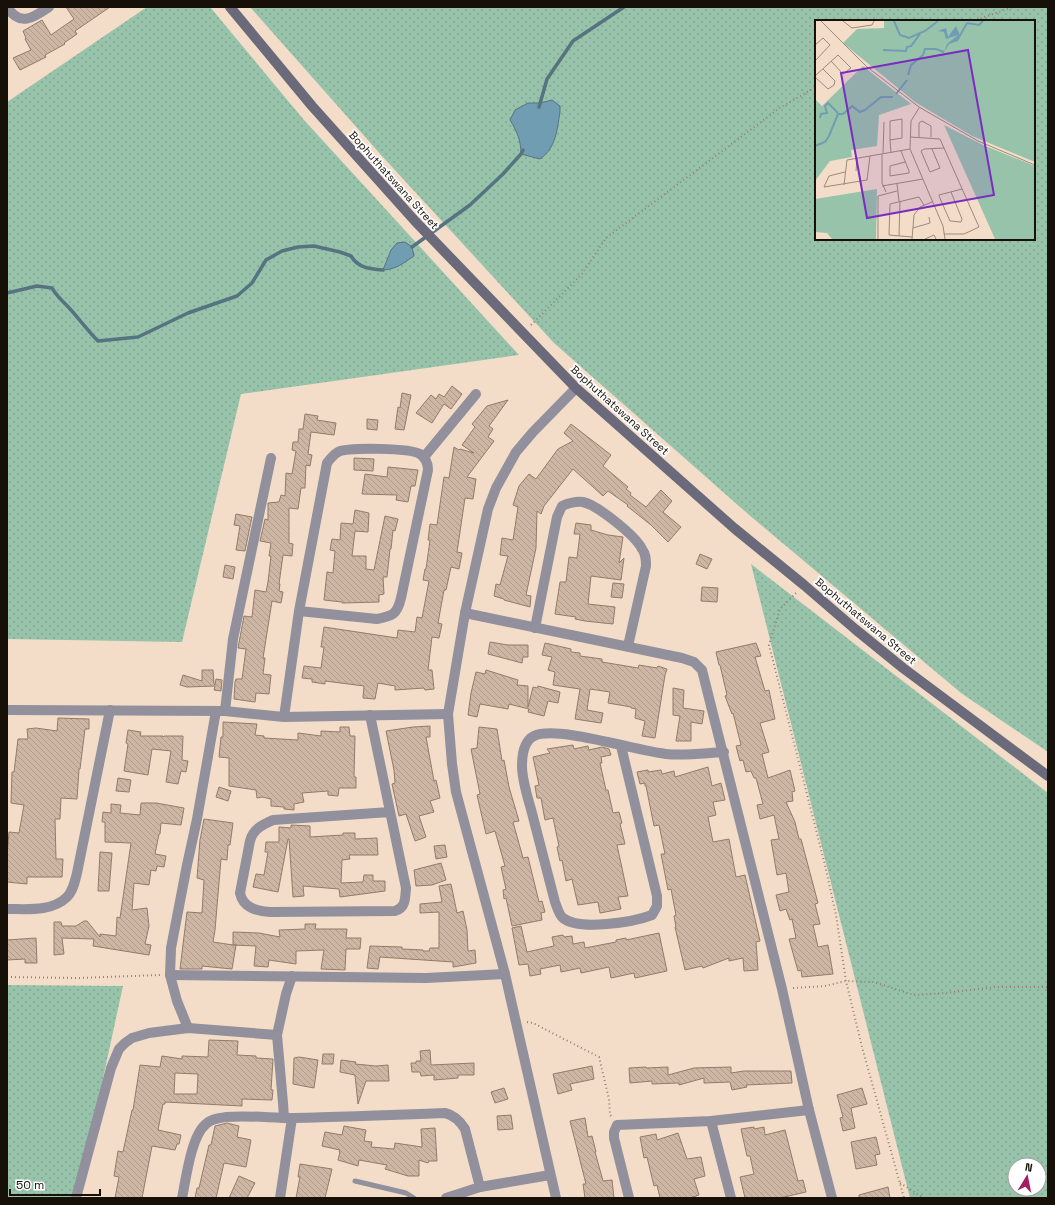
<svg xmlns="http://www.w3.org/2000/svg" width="1055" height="1205" font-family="'Space Grotesk',sans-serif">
	<defs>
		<pattern id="grass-dots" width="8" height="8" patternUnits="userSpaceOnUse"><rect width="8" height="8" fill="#98c3ab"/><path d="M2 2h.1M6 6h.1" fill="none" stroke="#82a692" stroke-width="1.8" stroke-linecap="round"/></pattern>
		<pattern id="building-back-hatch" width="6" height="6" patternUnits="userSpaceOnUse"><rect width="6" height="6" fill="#ceb6a4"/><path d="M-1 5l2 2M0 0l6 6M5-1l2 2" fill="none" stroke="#b09b8c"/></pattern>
	</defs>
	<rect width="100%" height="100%" fill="#f3ddc8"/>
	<g fill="url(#grass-dots)" fill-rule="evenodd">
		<polygon points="147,7 210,7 304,120 519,355 241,394 182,642 7,639 7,102"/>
		<path d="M250,7H1048V752L961,693L748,514L554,343L382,156ZM816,21H1034V239H816Z"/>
		<path d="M751,564L1048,793V1198H910ZM1015,1165H1039V1189H1015Z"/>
		<polygon points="7,985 123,986 77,1198 7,1198"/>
	</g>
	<g fill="#719db3" stroke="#567380">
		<path d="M552,100L560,106V112C557,130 556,148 540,159L521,154C521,141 517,131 510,120L515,110L528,103H540Z"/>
		<path d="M405,242L412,247L414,256C402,264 397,269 383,270L391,250L397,243Z"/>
	</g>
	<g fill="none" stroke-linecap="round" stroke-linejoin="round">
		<g stroke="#567380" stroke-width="3.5">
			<polyline points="539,107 547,79 573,41 624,7"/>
			<polyline points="412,247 470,205 503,174 521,154 523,150"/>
			<path d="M7,293L37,286L52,288C58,298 63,301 71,310C80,320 88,331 98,341L138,337L188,313L237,296L252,283L266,260L282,251L298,247L314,246L340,252L351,256C358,268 370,269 383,270"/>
		</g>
	</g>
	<g fill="url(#building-back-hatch)" stroke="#917b6a" fill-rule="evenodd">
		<polygon points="66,7 110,7 75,31 77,34 64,43 65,44 45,55 46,57 20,70 13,58 31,50 25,39 26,38 23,31 42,20 51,35 74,19"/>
		<polygon points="452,386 462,394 451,409 444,404 432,423 416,413 431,395 436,399 439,394 444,397"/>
		<polygon points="402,393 411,395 404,430 395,429 398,407 400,408"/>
		<polygon points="508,400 489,426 493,429 488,437 494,441 467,477 476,479 473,499 465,498 457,552 462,553 459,569 451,567 446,590 444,590 438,623 442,624 439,638 432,637 428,670 432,670 434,689 425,690 424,688 395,690 395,686 378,683 375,699 363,698 364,686 325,681 325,684 312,682 312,679 302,678 304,666 321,668 324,647 321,647 324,627 397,638 398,630 415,632 417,617 422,618 429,581 423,580 425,569 426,569 430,540 428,540 430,524 437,525 444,477 449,478 454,447 459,450 460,449 474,453 462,445 475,427 472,424 487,406"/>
		<polygon points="305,414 318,416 317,420 336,423 334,435 311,432 308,454 312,455 310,466 306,465 305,488 301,488 298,509 289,508 289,543 293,544 292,556 283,555 279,584 280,584 279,591 283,592 281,603 272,601 263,658 265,658 263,674 271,675 269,694 256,693 255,702 234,699 235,682 236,679 242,679 246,649 238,648 244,616 252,617 255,590 266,592 268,582 271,556 269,556 271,543 260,541 265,519 268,520 268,503 279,502 281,495 285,496 286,473 292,474 296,451 292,450 293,442 298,442 299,429 303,429"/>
		<polygon points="367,419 378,420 377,430 367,429"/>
		<polygon points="571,424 611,455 603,466 628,487 626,489 631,493 630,495 646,507 661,490 672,501 663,512 681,527 668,542 651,525 627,506 628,505 608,491 603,496 573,469 544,506 541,514 537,511 536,548 526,595 531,596 530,607 504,600 504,599 494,596 496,584 500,585 508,556 500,555 502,538 513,540 518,507 513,505 519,486 529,474 536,479 558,449 573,441 564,433"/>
		<polygon points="354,458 374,459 373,471 354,470"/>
		<polygon points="388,467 418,470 415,486 411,486 408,502 396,500 397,495 362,494 365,474 387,477"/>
		<polygon points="355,510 369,513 368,532 355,531 352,556 366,556 366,569 374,570 385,516 398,519 395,531 393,530 391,549 390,549 387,577 383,577 384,594 379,595 379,602 342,603 342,602 324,600 327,572 333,573 335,551 330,550 332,539 340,540 341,523 353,524"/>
		<polygon points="236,514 252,517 245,551 236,550 240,526 234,525"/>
		<polygon points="576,523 591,525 591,530 608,535 623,537 619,563 624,558 621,580 591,576 588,604 615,607 613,624 585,621 575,619 576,617 555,614 560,582 566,582 569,557 577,558 580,534 574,534"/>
		<polygon points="700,554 712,559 707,569 696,564"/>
		<polygon points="225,565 235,567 233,579 223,577"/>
		<polygon points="613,583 624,584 622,598 611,597"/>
		<polygon points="702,587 718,588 717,602 701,601"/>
		<polygon points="490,642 508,645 528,645 528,657 523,657 522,663 488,654"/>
		<polygon points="545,643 571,649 571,652 580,653 580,656 602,659 602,662 638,668 639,665 657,668 658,666 667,669 665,675 655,738 642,736 645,721 635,718 636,709 631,708 631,707 608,703 610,692 590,689 587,710 603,713 601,723 575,719 580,689 553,685 555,672 548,670 552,657 542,655"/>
		<polygon points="756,643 761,656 755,657 765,691 769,690 775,719 760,723 769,752 762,754 768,778 790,770 795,791 792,792 793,801 786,802 795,822 799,839 801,839 818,903 815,904 820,924 813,925 818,947 828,945 833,974 802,977 801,970 798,971 789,939 796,938 792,919 790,920 786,909 780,911 776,895 789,892 786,873 777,875 771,840 779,839 774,815 760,819 757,805 763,804 756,778 754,778 751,771 746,772 743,760 740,761 736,746 741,745 733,713 732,714 725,696 727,695 720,665 719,665 716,652"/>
		<polygon points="202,670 213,670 214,684 215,685 216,679 222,680 221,691 214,690 215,686 187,687 180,685 183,675 202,681"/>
		<polygon points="486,670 518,680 517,685 528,686 528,707 533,687 537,688 538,686 560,692 558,703 548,701 544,716 528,712 529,709 509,704 508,709 480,704 477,717 468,715 471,693 476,672 485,674"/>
		<polygon points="673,688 684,690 683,708 704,711 702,724 691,722 691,741 676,741 680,716 673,715"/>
		<polygon points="58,718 89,719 89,729 85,729 80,769 79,769 77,799 61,798 60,819 55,819 56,859 63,859 62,877 27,877 27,884 7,882 7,856 9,832 19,833 24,805 11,803 12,772 14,772 18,739 28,739 27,729 36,728 57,731"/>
		<polygon points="223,722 257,724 255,735 264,736 264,738 298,740 298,733 321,736 321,731 340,732 340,727 349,727 350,736 355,736 354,777 356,777 356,788 339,788 338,796 328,795 328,791 302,793 304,802 294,804 294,810 284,809 284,807 271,806 271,799 262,797 257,798 256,790 229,786 229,758 219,757 221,737 223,737"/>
		<polygon points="430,726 430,737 426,737 434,781 436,780 440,798 430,801 434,812 419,816 426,837 415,841 406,814 399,816 392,784 395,783 394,770 386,731 413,727"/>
		<polygon points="479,727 497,729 502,761 504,760 509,787 519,821 513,822 523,858 528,857 539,902 542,901 545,912 541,913 542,920 512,926 506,898 504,899 503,890 506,889 501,867 505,866 495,831 486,834 477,795 480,794 471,749 477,748"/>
		<polygon points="128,730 141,732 140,736 163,736 163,737 164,736 183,736 182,760 188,761 186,772 181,771 178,784 166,782 171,751 152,749 148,775 124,771 128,744 126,743"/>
		<polygon points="573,745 574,749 588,746 589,750 602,747 609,749 611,755 601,757 602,763 600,763 606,790 608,790 613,813 619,812 622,823 620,824 625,844 617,845 628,896 618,897 621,909 600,913 598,902 578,905 572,879 566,881 562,860 560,861 557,847 559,846 553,818 545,820 541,798 537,798 535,786 539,785 533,757 550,753 547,749"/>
		<polygon points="708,767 712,786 721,783 725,800 713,802 716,815 708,817 713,842 729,839 736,877 745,875 760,941 756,942 758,970 744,971 743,958 729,961 729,958 703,968 702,966 685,970 675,927 676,927 674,916 676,915 671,889 668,890 661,854 665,854 659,825 654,826 646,786 645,786 645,783 640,784 637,772 648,770 648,772 661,770 662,774 674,771 675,777"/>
		<polygon points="118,778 131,780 129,792 116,791"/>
		<polygon points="219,787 231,791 228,801 216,797"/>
		<polygon points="141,803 156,803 184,808 181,825 161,823 160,834 159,834 155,854 166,856 164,867 157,866 156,871 151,870 149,885 134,883 132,910 147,908 149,926 145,944 151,945 149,955 93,946 94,939 62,938 64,954 54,955 54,922 61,922 62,926 76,926 84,921 87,921 100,937 100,934 116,936 117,917 120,918 131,843 105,842 105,822 102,822 103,812 111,813 111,804 121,805 120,813 140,815"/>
		<polygon points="204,819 233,823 230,845 228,845 227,860 221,859 215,930 213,942 233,945 233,932 259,933 280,937 279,930 305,929 305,924 316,924 315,929 347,929 346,938 361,938 360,949 346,949 345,970 321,969 324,950 296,951 296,964 269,960 268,967 254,966 256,946 233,945 236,945 232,969 202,966 202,969 180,969 187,912 202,913 204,880 197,878 200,840"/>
		<polygon points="291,825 310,826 310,837 343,835 343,833 355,833 355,839 377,838 378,855 349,855 350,859 342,860 341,883 363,882 364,875 373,875 373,881 385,881 385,891 340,897 339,889 303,886 304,896 293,897 289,839 288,839 278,892 253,887 256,874 264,875 268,852 265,852 266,842 279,842 279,827 291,828"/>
		<polygon points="445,845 447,857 436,859 434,846"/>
		<polygon points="100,852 112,853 109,891 98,891"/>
		<polygon points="441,863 446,880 432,885 416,886 414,870"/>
		<polygon points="451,884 457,913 463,911 467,930 468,951 475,950 476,963 453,967 453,962 380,957 378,969 367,968 370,946 402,947 402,949 423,950 423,951 429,951 430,948 439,948 439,912 420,913 420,904 442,902 439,886"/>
		<polygon points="521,926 527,952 554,946 552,937 563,935 564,937 572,936 573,944 584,942 585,948 616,942 616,940 626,938 626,940 659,933 667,971 635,978 634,973 611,978 609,967 581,973 580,968 561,972 560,965 540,969 541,974 530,976 528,964 519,965 512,928"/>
		<polygon points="36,938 37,963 25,963 25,959 7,960 7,940"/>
		<path d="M209,1040L238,1041L237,1055L256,1056V1058L273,1059L271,1090H273L272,1100L242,1099V1106L165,1102V1104H163L158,1130L181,1135L179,1144H177L175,1150L152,1146L142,1198H115L119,1177L114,1176L118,1151L123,1152L132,1110H133L140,1065L160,1067L162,1056L182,1059V1056L208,1057ZM175,1073L198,1074L197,1094H174Z"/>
		<polygon points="430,1050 431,1065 474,1063 474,1075 458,1075 458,1078 434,1080 434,1075 421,1076 420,1072 412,1072 411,1063 416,1063 416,1061 421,1061 420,1051"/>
		<polygon points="323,1054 334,1054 333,1064 322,1064"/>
		<polygon points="299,1057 318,1060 314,1088 293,1084 294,1058"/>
		<polygon points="341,1060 356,1062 355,1064 376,1066 388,1065 389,1081 366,1081 358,1104 355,1075 340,1072"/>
		<polygon points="592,1066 594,1079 570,1084 572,1090 558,1094 553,1074"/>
		<polygon points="646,1067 646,1068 668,1067 668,1075 694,1068 731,1067 731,1073 744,1071 791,1071 792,1083 746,1085 747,1087 732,1090 730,1082 704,1083 704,1078 679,1085 679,1083 652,1084 652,1081 630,1083 629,1068"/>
		<polygon points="504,1088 508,1099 495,1103 491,1092"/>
		<polygon points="862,1088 867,1104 851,1108 855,1128 843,1131 840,1118 843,1117 837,1095"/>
		<polygon points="511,1115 513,1129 498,1130 497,1116"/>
		<polygon points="585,1118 588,1137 592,1136 596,1152 595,1152 603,1181 612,1180 614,1198 585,1198 583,1184 586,1184 570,1121"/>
		<polygon points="227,1123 239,1126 237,1137 251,1140 246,1167 224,1163 216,1198 195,1198 197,1188 199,1188 209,1145 211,1145 215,1126"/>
		<polygon points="344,1126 366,1130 364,1141 372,1142 371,1147 394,1149 395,1143 422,1147 421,1129 435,1128 437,1161 429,1161 428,1163 419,1160 419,1176 408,1176 385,1169 387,1165 359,1160 358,1166 338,1160 340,1152 339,1152 340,1150 322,1146 325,1132 342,1135"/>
		<polygon points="754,1127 754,1129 764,1127 765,1135 785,1130 798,1181 803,1180 806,1192 780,1198 745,1198 740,1177 754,1174 750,1156 747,1156 741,1129"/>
		<polygon points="678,1133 687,1159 701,1157 705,1176 694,1179 699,1195 690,1198 660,1198 657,1185 654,1186 647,1157 644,1158 640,1137 656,1134 657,1140"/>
		<polygon points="876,1137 880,1154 875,1155 877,1165 856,1169 851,1142"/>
		<polygon points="300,1164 332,1169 325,1198 296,1198 300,1177 298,1177"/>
		<polygon points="239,1176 255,1183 247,1198 229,1198"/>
		<polygon points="888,1187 890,1198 859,1198 859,1195"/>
	</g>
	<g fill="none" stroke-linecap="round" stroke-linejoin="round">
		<g stroke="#918173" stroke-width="2" stroke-dasharray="1 3" stroke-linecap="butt">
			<polyline points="973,21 1013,7"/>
			<polyline points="531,325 582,274 606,238 781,107 816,87"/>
			<polyline points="796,593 780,609 769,645 824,861 836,915 846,981 862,1047 904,1198"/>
			<polyline points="7,977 78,978 160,975"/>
			<polyline points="793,988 825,986 846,981 874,982 914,995 944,993 997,987 1048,987"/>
			<polyline points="527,1022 533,1023 599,1057 609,1099 610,1115 612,1117"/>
			<polyline points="900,1183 924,1198"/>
		</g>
		<polyline stroke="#91909c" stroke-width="5" points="355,1181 406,1193 414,1198"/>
		<g stroke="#91909c" stroke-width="10">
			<path d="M7,7C20,27 33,18 49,7"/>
			<polyline points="424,457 476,394"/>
			<polyline points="465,613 682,658 694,662 702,670 782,989 809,1110 832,1198"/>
			<path d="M535,628L557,517L562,506C569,503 575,501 583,502C597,505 635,535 642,549C646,554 646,560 646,566L628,646"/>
			<polyline points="7,710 225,711 284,717 448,714"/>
			<polyline points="225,711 233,639 271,458"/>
			<path d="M370,715L406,888C405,898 406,908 395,911L270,912C257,911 243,908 240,893L250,841C253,829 262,825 273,820L390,812"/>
			<path d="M284,717L299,611L327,463C330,459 333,455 338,452C348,447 411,448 420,454C426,458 428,463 428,470L401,598C397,615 392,616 377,619L299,611"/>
			<path d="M621,746L657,896V906L652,915C634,922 579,931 563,918C559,915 557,907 555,902C547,872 540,843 532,813C528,798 522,781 522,766C522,756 524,741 534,736C556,725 637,751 666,754C684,756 705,753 724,752"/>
			<path d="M7,909C27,909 52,912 67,897C73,891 75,881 77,873L110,710"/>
			<polyline points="170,975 426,978 505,974"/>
			<polyline points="188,1028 177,1001 170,975 171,948 187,865 197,819 216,711"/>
			<polyline points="284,1117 283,1103 277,1035 286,994 292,976"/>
			<polyline points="711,1121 731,1198"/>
			<polyline points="76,1198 111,1068 119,1049 125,1043 132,1038 149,1033 188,1028 277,1035"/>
			<path d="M182,1198C186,1179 191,1136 206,1124C211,1119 219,1118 226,1117C248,1115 271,1118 293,1118C343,1117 394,1115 445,1113C454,1115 460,1121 465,1129L480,1187"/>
			<polyline points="280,1198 292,1118"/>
			<polyline points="446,1198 480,1187 550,1175"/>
			<polyline points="556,1198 505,974 456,792 452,764 448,714 465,613 488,509 496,488 516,452 533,432 576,388"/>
			<polyline points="629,1198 614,1138 614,1132 617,1125 711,1121 809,1110"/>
		</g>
		<polyline stroke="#6a6a7a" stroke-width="10" points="230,7 312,106 415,221 576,388 734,528 804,585 855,629 903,668 1048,776"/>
	</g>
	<g text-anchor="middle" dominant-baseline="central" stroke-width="3.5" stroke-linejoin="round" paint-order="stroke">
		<g font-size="11" fill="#171009" stroke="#fff">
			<text transform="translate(394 180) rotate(48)">Bophuthatswana Street</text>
			<text transform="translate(620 410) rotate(42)">Bophuthatswana Street</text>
			<text transform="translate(866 621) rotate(40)">Bophuthatswana Street</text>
		</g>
	</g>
	<g transform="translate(815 20)">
		<rect width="220" height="220" fill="#f3ddc8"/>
		<path d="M69,1H220V142L157,116L100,82L28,23L42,9L69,8ZM48,46L96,84L64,95L62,126L36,130L37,137L15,141L0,161V79L7,86ZM129,105L168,125L220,146V219H180ZM62,169L61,219H17L12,213L0,212V179Z" fill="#98c3ab"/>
		<path d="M103,13L106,15L96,27L89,30L83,22L84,16Z" fill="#98c3ab"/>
		<path d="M141,6L145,15L143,21L134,24L129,32L132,24L143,15L131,19L129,12L123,11L131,8L133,17Z" fill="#719db3"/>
		<path fill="none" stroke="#719db3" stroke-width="2" d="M79,1L85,15L94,18L110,11L123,1M143,19L152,3L164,5L168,1M68,30L91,31L92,27L96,26L105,14M93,55L96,45L108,35L110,29H121L129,32M81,74L92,60M5,98L6,94L12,93L10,86L13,83L23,93M0,126L10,122L14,116L23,94H28L37,86L45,92L50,90L66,77H78"/>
		<path fill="none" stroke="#9b8b7c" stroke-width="1" d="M6,1L51,46L104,87L163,121L220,145M28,1L37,8L57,5L59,1M0,25L8,18L15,25L0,41M0,56L23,35L36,48L28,54L16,41M0,57L13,69L19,65L20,61L8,49M104,88L96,101L95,129L128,206L130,219M95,117L125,119L164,207L149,214H129M104,117V103L107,101L116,106V117M75,120L87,118V99L75,101V120L76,133M117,129L125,148L115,152L106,131L109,129L129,128M86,131L94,151V153L75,156V146L90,142M68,133L69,102M67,134V163L71,172M41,151L42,138M30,152L14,156L9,167L52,160L55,136M82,164L84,181M29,165L32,140L95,129M67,166L108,159M136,172L147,199L146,202L135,201L124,176V175L147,169M98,208L115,203L114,197M84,216L85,181M97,217L74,215L75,184L104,177L109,185M63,219V176L82,171M97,219L99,195L105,187L117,182M110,219L119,215L121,219"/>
		<path fill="#7b2cbf" fill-opacity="0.15" stroke="#7b2cbf" stroke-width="2" d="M153,30L179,175L52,198L26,53Z"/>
		<rect width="220" height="220" fill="none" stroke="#171009" stroke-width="2"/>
	</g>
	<rect width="1055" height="1205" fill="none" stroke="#171009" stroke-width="16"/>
	<g transform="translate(1027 1177) rotate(10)"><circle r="19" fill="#ffffff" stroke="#a29f9d"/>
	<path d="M0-3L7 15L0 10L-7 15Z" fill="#a51b64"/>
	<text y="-6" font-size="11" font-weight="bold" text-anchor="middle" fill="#171009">N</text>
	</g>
	<path d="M10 1189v6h90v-6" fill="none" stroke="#171009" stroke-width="2"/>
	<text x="16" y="1189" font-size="12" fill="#171009" stroke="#ffffff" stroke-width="3" paint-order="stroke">50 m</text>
</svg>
